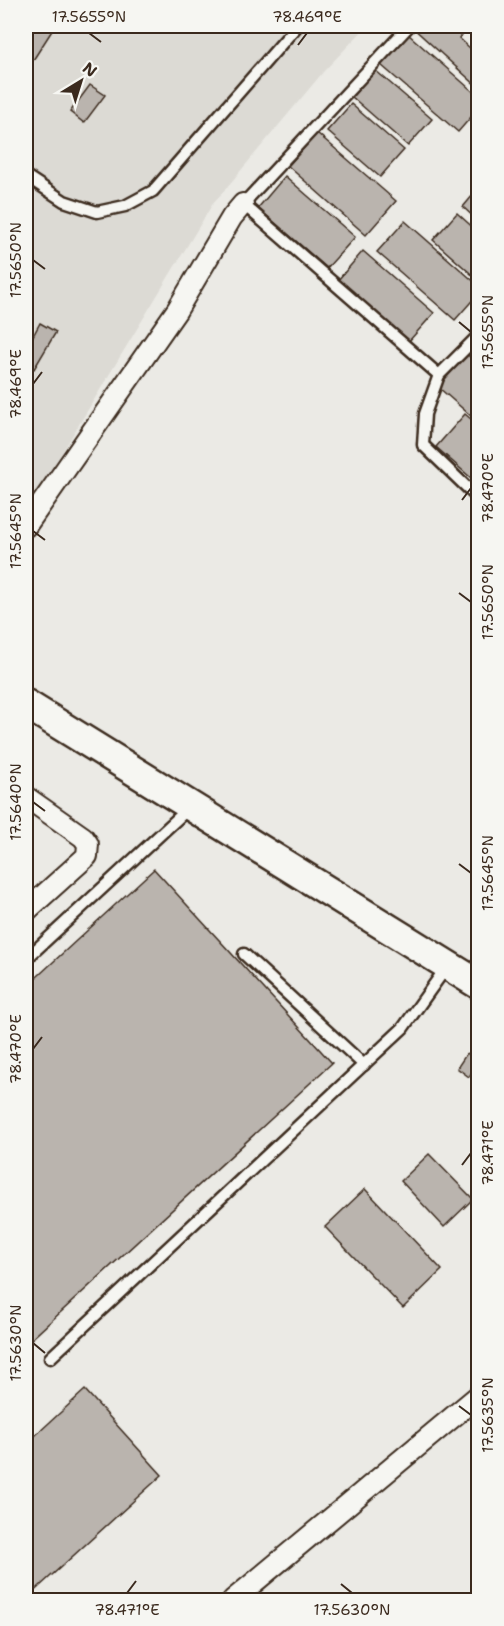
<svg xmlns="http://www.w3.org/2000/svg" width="504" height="1626" font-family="'Shantell Sans',sans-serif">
	<rect width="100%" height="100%" fill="#ebeae5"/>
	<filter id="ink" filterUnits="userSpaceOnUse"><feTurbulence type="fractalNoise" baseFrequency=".0167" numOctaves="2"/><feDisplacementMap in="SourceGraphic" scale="12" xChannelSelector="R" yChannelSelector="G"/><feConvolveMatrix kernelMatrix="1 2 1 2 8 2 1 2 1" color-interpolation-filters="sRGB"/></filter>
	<g filter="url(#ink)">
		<polygon fill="#dcdad4" points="26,26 367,26 324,71 212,205 26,512"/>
		<g fill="#bab4ae" stroke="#3b2a1e" stroke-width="1.5">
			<polygon points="26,26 55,26 28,68 26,66"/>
			<polygon points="411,26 468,26 470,27 459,38 471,49 478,41 478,87"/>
			<polygon points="408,34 478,96 478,109 458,132 381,65"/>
			<polygon points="375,70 432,119 408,146 352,97"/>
			<polygon points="90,85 105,95 84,123 70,112"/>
			<polygon points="351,104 404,150 380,177 327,131"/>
			<polygon points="317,133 396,201 366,235 288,166"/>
			<polygon points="285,176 355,237 327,268 258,208"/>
			<polygon points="478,189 478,221 463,207"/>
			<polygon points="457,213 478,232 478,280 433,240"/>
			<polygon points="405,221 478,285 478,294 455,320 377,252"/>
			<polygon points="363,251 434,313 409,341 338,280"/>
			<polygon points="40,323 56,332 34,369 26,364 26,349"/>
			<polygon points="467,354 478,365 478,422 438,387"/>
			<polygon points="465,414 478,425 478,484 436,447"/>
			<polygon points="154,869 332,1063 26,1344 26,987"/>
			<polygon points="467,1053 478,1062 469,1077 457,1068"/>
			<polygon points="429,1154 473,1199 444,1227 401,1181"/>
			<polygon points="365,1189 442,1270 403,1308 325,1227"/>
			<polygon points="85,1390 162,1475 29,1596 26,1593 26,1444"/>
		</g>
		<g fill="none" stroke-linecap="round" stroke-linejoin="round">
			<g stroke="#3b2a1e" stroke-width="15">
				<g id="service">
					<polyline points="409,26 243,204 439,375 425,414 423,445 478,498"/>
					<polyline points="26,176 64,201 97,212 125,206 153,191 297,26"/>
					<polyline points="439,375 478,336"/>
					<polyline points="244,954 364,1065"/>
					<polyline points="26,959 190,807"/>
					<polyline points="50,1358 403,1028 448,965"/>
				</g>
			</g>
			<g stroke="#3b2a1e" stroke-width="24">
				<g id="minor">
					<polyline points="26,526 177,310 232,217 243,204"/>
					<polyline points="26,797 83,837 88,844 87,856 26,911"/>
					<polyline points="233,1600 478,1396"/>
				</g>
			</g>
			<g stroke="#3b2a1e" stroke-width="33">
				<polyline id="secondary" points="26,704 478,984"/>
			</g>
			<use href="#service" stroke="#f6f6f2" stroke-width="10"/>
			<use href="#minor" stroke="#f6f6f2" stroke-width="20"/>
			<use href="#secondary" stroke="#f6f6f2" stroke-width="28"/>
		</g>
	</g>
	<path fill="none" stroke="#3b2a1e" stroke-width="2" d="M89,33L101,42M298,45L307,33M33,260L45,269M459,322L471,332M33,384L42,372M462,500L471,488M33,531L45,540M459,593L471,602M33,802L45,811M459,864L471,873M33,1049L42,1037M462,1165L471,1153M33,1343L45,1353M459,1406L471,1415M341,1584L352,1593M127,1593L136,1581"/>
	<rect width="504" height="1626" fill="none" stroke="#f6f6f2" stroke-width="66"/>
	<g transform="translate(81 81) rotate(38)" stroke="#f6f6f2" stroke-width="4.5" paint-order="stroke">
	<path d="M0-4.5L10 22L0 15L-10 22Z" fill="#3b2a1e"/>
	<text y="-9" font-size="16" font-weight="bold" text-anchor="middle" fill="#3b2a1e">N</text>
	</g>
	<rect x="33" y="33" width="438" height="1560" fill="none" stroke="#3b2a1e" stroke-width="2"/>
	<g font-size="15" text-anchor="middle" fill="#3b2a1e">
		<text x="89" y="22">17.5655°N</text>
		<text x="307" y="22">78.469°E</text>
		<text transform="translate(16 260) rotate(-90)" y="5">17.5650°N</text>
		<text transform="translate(488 332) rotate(-90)" y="5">17.5655°N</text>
		<text transform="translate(16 384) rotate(-90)" y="5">78.469°E</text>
		<text transform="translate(488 488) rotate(-90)" y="5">78.470°E</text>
		<text transform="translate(16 531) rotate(-90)" y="5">17.5645°N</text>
		<text transform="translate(488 602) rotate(-90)" y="5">17.5650°N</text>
		<text transform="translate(16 802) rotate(-90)" y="5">17.5640°N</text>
		<text transform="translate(488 873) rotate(-90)" y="5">17.5645°N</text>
		<text transform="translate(16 1049) rotate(-90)" y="5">78.470°E</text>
		<text transform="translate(488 1153) rotate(-90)" y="5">78.471°E</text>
		<text transform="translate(16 1343) rotate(-90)" y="5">17.5630°N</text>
		<text transform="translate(488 1415) rotate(-90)" y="5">17.5635°N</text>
		<text x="127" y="1615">78.471°E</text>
		<text x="352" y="1615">17.5630°N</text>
	</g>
</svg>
